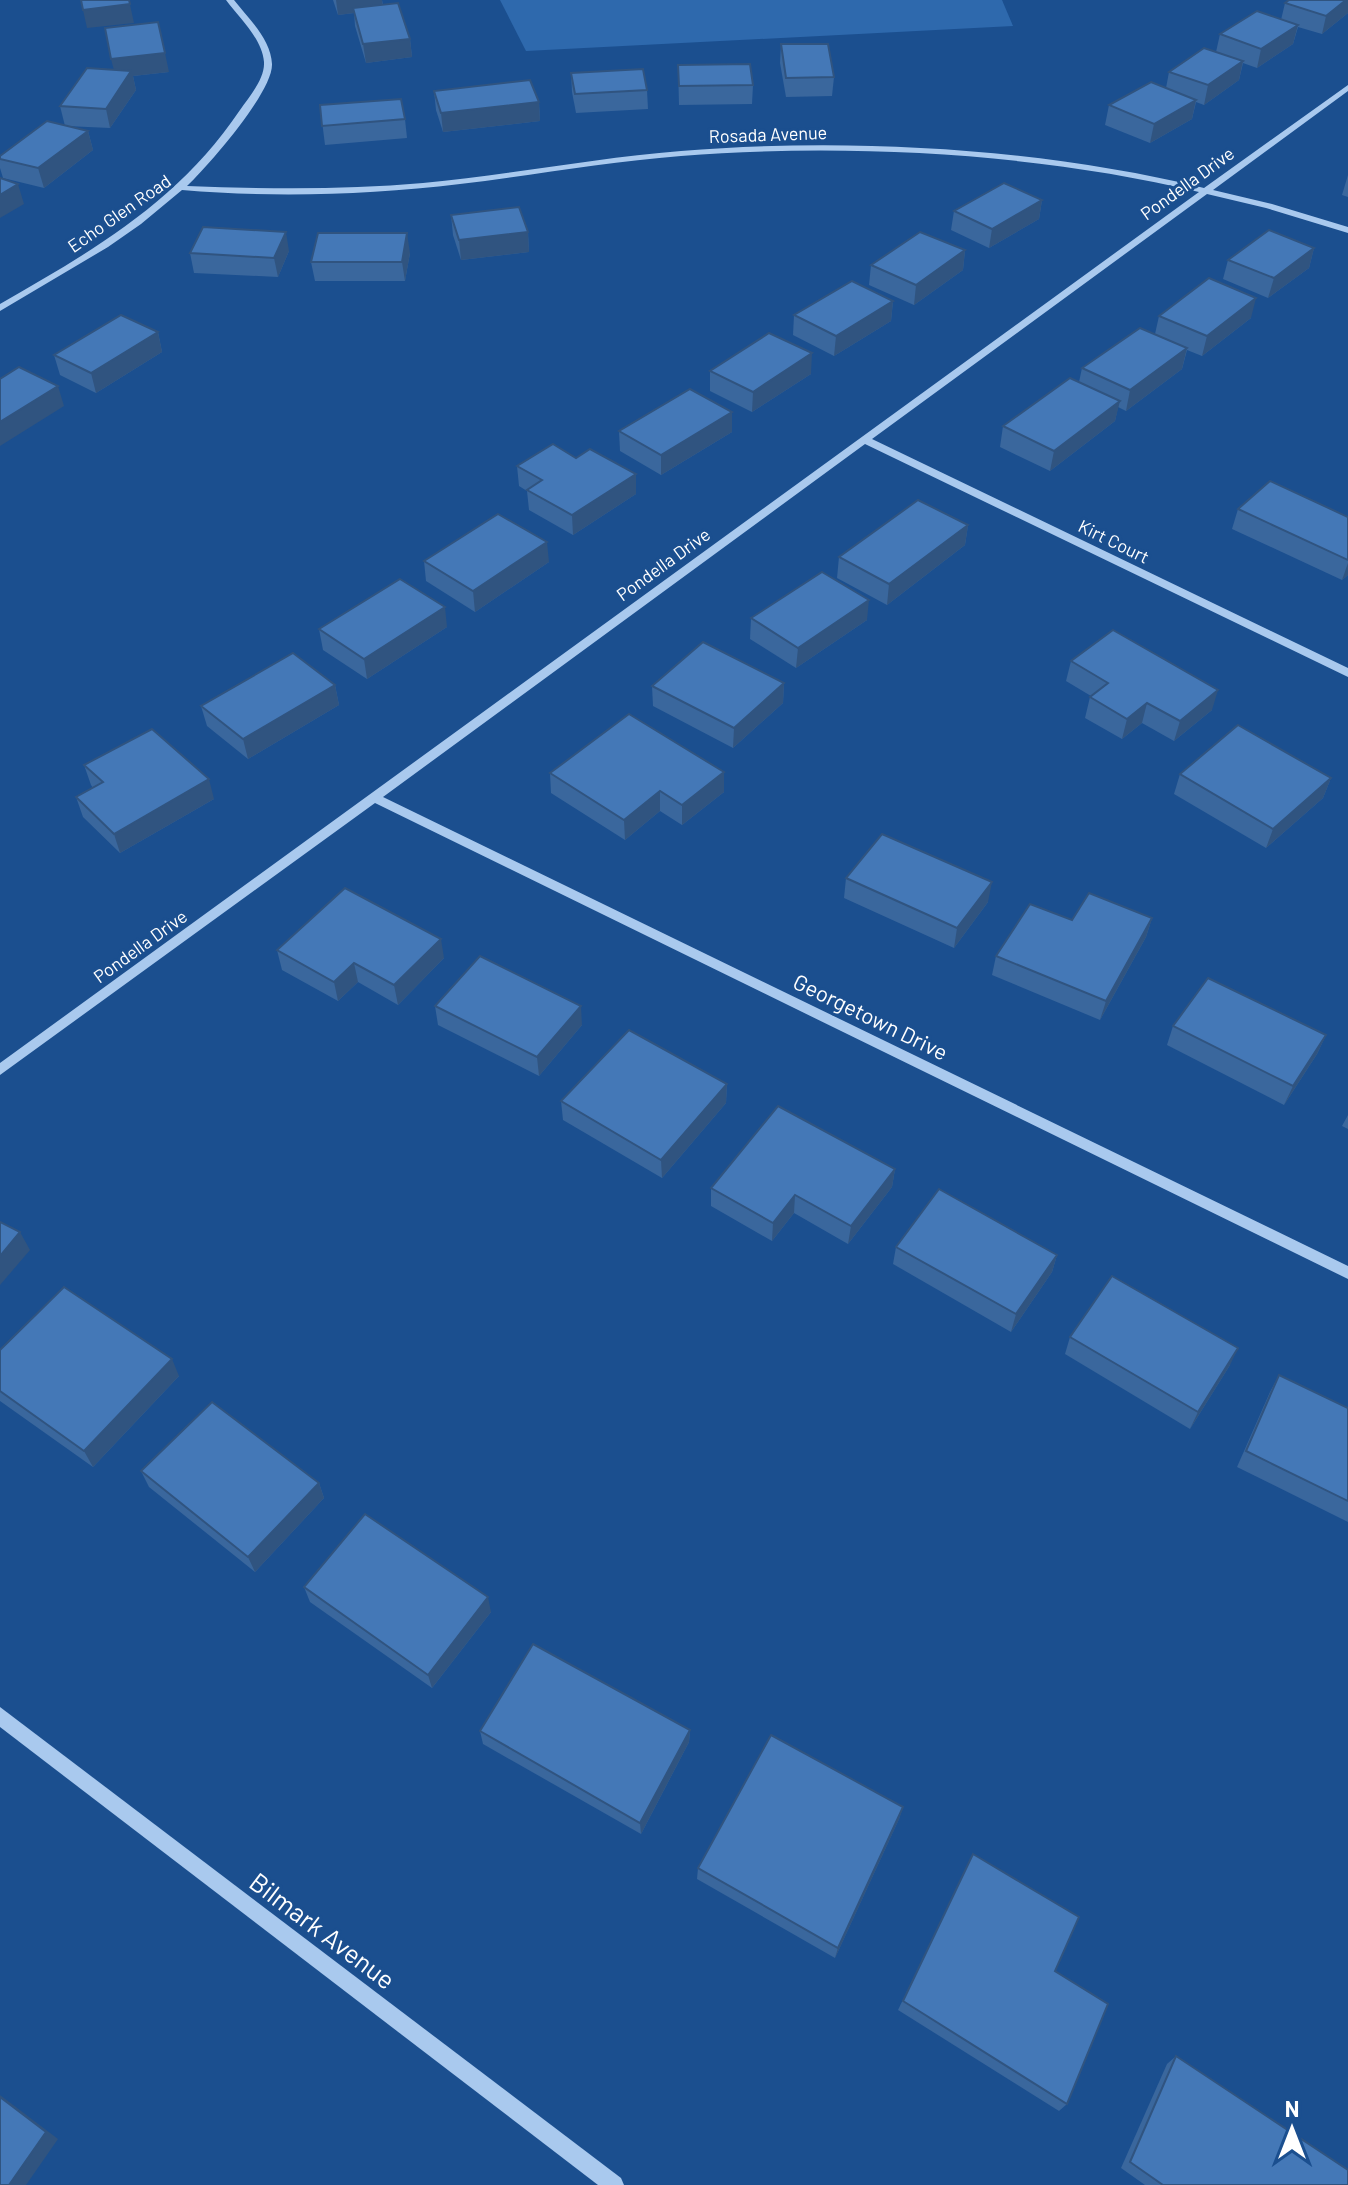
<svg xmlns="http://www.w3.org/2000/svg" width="1348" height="2185" font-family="Barlow,sans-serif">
	<rect width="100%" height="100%" fill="#1b4f8f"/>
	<polygon fill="#2e69ad" points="500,0 1002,0 1013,26 526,51"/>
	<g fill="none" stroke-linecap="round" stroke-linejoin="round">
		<g fill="#a9c9ee" fill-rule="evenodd">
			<path d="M226,0H234C248,18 271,39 272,64C273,92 208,166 187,186C266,189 344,190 423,183C509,175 594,158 681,151C849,137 1040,148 1204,188L1348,85V91L1213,190L1272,204L1348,227V233L1266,208L1207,194L872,439L1348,668V677L865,444L383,797L1348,1266V1279L375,803L0,1075V1063L1199,192C1039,153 845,143 681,156C607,162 534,175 460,184C368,195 274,198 182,190L141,224L108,247L0,311V304C94,250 178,202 240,110C249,97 265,79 264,62C262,38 239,18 226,0Z"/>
			<polygon points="0,1707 621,2178 624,2185 598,2185 0,1727"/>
		</g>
	</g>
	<g fill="#3a679d">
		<polygon points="333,0 382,0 383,5 410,39 412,57 366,63 355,26 354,13 338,15"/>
		<polygon points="1348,0 1348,13 1322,34 1298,27 1293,44 1257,68 1243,63 1239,80 1204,105 1196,102 1192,119 1150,143 1105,125 1109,105 1166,88 1169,72 1216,52 1220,34 1281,20 1285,3"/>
		<polygon points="781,44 834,77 832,96 786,97 780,63"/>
		<polygon points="678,65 753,85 752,104 679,105"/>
		<polygon points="87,68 169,72 133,76 136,90 110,128 66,126 88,131 93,150 44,188 3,178 0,168 0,156 65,126 60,106"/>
		<polygon points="571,73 647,90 648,109 576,113 572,92"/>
		<polygon points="434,91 539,102 540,121 443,132 436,110"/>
		<polygon points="320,105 405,119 407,138 325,145"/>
		<polygon points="1348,175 1348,197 1342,195"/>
		<polygon points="1042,200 1039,219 989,248 951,230 954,211"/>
		<polygon points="451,215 528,232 529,252 461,260 453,235"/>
		<polygon points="1314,248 1309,268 1268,298 1223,279 1228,260"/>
		<polygon points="965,250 963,270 914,305 869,285 871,265"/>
		<polygon points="289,251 278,277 194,273 190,253"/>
		<polygon points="410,253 405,281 315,281 311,262"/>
		<polygon points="893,301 891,321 834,356 793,335 794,315"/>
		<polygon points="1159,316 1251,318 1202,356 1187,350 1182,369 1126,411 1118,407 1115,421 1050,471 1000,447 1003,426 1079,382 1082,368 1155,334"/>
		<polygon points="158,332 162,352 96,393 60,375 54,355"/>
		<polygon points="710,371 811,374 752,412 710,391"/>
		<polygon points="732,412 732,432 661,475 620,451 619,431"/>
		<polygon points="517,466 636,494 573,535 529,510 527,491 519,486"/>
		<polygon points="1238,509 1348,517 1348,575 1342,580 1232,529"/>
		<polygon points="968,525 965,545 887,605 837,578 839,557"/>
		<polygon points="424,561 549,562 475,612 426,581"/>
		<polygon points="751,618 867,620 796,668 750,639"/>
		<polygon points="447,627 367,679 323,650 319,629"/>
		<polygon points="1071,661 1212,710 1174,741 1142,723 1122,739 1085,718 1090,697 1091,696 1066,681"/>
		<polygon points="784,683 783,703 733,748 653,706 652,686"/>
		<polygon points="335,685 339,705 248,759 207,726 201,706"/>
		<polygon points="84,765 214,799 120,853 83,817 76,797 93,788 91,785"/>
		<polygon points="724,772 724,792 682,825 660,811 625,840 551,793 550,773"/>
		<polygon points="1180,774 1331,778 1323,798 1266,848 1174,794"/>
		<polygon points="846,878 988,902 954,948 844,898"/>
		<polygon points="1152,918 1146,937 1100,1020 992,975 996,956"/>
		<polygon points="277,950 444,958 398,1005 358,982 338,1001 282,970"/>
		<polygon points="435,1006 582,1025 539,1076 438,1025"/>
		<polygon points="1173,1026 1326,1035 1317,1054 1284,1105 1167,1045"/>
		<polygon points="727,1084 726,1103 662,1178 563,1120 561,1101"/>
		<polygon points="1348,1115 1348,1129 1342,1126"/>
		<polygon points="895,1169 892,1187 848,1244 794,1213 772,1241 711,1206 711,1188"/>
		<polygon points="896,1247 1057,1255 1052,1272 1011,1332 893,1264"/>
		<polygon points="1070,1337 1230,1365 1190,1429 1065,1354"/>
		<polygon points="0,1350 179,1376 93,1467 0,1401"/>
		<polygon points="1279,1375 1348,1408 1348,1522 1237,1467 1270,1392"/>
		<polygon points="141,1471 319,1483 324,1498 255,1572 149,1487"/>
		<polygon points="304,1587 491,1612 432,1688 310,1602"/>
		<polygon points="690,1730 689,1742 641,1834 483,1744 480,1731"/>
		<polygon points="903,1807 899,1819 835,1958 697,1879 698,1868"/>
		<polygon points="973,1854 1055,1971 1067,2104 1059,2111 898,2010"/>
		<polygon points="1176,2056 1348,2185 1145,2185 1121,2168 1167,2064"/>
	</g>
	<g fill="#305480">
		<polygon points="129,0 134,23 87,28 83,10"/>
		<polygon points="336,0 382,0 383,9 353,8 354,13 338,15"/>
		<polygon points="1346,0 1348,0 1348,13 1322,34 1326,16"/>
		<polygon points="1298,25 1293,44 1257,68 1261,49"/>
		<polygon points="410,39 412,57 366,63 363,44"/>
		<polygon points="165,53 169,72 133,76 136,90 110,128 106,109 116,78 111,59"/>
		<polygon points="1243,61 1239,80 1204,105 1208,85"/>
		<polygon points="1196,100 1192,119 1150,143 1154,124"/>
		<polygon points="539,102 540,121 443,132 441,113"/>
		<polygon points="88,131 93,150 44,188 38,168"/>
		<polygon points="18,184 24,204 0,218 0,195"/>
		<polygon points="1042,200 1039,219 989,248 992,229"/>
		<polygon points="286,232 289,251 278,277 274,258"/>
		<polygon points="528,232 529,252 461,260 459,240"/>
		<polygon points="407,233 410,253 405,281 402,262"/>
		<polygon points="1314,248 1309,268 1268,298 1274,278"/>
		<polygon points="965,250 963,270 914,305 916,285"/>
		<polygon points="1256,298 1251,318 1202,356 1207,336"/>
		<polygon points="893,301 891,321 834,356 836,336"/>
		<polygon points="158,332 162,352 96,393 91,373"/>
		<polygon points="1187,348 1182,369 1126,411 1130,390"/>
		<polygon points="812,353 811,374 752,412 753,392"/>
		<polygon points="58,386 64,406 0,446 0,422"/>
		<polygon points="1120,401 1115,421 1050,471 1054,451"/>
		<polygon points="732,412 732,432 661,475 661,455"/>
		<polygon points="636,474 636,494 573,535 572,515"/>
		<polygon points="968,525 965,545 887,605 889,584"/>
		<polygon points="547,542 549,562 475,612 473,591"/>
		<polygon points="1348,563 1348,575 1342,580"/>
		<polygon points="869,600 867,620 796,668 798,648"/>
		<polygon points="445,607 447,627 367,679 364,659"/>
		<polygon points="784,683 783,703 733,748 734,728"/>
		<polygon points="335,685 339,705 248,759 243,739"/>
		<polygon points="1218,690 1212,710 1174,741 1180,721"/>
		<polygon points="1147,703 1142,723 1122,739 1127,719"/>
		<polygon points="724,772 724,792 682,825 682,805"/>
		<polygon points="1331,778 1323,798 1266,848 1273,829"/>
		<polygon points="209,779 214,799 120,853 114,834"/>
		<polygon points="660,791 660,811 625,840 624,820"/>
		<polygon points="992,882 988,902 954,948 957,928"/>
		<polygon points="1152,918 1146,937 1100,1020 1106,1001"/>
		<polygon points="441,939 444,958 398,1005 394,985"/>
		<polygon points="354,963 358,982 338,1001 334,982"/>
		<polygon points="581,1006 582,1025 539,1076 537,1057"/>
		<polygon points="1326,1035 1317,1054 1284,1105 1293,1086"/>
		<polygon points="727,1084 726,1103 662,1178 661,1160"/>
		<polygon points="895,1169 892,1187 848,1244 851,1226"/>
		<polygon points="795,1195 794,1213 772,1241 773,1223"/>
		<polygon points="20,1232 30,1250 0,1285 0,1256"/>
		<polygon points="1057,1255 1052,1272 1011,1332 1016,1314"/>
		<polygon points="1238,1348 1230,1365 1190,1429 1198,1412"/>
		<polygon points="172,1359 179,1376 93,1467 84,1451"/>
		<polygon points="319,1483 324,1498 255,1572 248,1557"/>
		<polygon points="488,1597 491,1612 432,1688 428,1675"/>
		<polygon points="690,1730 689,1742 641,1834 640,1823"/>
		<polygon points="903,1807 899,1819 835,1958 838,1948"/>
		<polygon points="0,2095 58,2139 26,2185 9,2185"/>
	</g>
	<g fill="#4478b7" stroke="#305480" stroke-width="2">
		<polygon points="81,0 129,0 130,4 83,10"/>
		<polygon points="1289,0 1346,0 1326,16 1285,3"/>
		<polygon points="398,3 410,39 363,44 353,8"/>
		<polygon points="1257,11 1298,25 1261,49 1220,34"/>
		<polygon points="158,22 165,53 111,59 105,28"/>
		<polygon points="781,44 828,44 834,77 786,78"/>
		<polygon points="1204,48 1243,61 1208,85 1169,72"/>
		<polygon points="750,64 753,85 679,86 678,65"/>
		<polygon points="87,68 131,71 106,109 60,106"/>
		<polygon points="643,69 647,90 575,94 571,73"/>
		<polygon points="530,80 539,102 441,113 434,91"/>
		<polygon points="1151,82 1196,100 1154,124 1109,105"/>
		<polygon points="401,99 405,119 322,126 320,105"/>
		<polygon points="47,121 88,131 38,168 0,159 0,156"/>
		<polygon points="0,178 18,184 0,195"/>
		<polygon points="1004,183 1042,200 992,229 954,211"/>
		<polygon points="519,207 528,232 459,240 451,215"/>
		<polygon points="203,227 286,232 274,258 190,253"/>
		<polygon points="1269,230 1314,248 1274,278 1228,260"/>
		<polygon points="920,232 965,250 916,285 871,265"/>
		<polygon points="318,233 407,233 402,262 311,262"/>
		<polygon points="1209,278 1256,298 1207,336 1159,316"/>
		<polygon points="852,281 893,301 836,336 794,315"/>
		<polygon points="121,315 158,332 91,373 54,355"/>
		<polygon points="1140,328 1187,348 1130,390 1082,368"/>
		<polygon points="769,333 812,353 753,392 710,371"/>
		<polygon points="19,367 58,386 0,422 0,379"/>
		<polygon points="1070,378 1120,401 1054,451 1003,426"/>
		<polygon points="690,389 732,412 661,455 619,431"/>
		<polygon points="553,444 576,458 590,449 636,474 572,515 527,490 542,480 517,466"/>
		<polygon points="1270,481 1348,517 1348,560 1238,509"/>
		<polygon points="918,500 968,525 889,584 839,557"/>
		<polygon points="498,514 547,542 473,591 424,561"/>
		<polygon points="822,572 869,600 798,648 751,618"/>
		<polygon points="400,579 445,607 364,659 319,629"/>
		<polygon points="1113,630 1218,690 1180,721 1147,703 1127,719 1090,697 1108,683 1071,661"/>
		<polygon points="703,642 784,683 734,728 652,686"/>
		<polygon points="293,653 335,685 243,739 201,706"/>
		<polygon points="629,714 724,772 682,805 660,791 624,820 550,773"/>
		<polygon points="1238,725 1331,778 1273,829 1180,774"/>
		<polygon points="152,729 209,779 114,834 76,797 103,782 84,765"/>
		<polygon points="882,834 992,882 957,928 846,878"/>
		<polygon points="345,888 441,939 394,985 354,963 334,982 277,950"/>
		<polygon points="1089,893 1152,918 1106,1001 996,956 1030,904 1072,920"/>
		<polygon points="480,956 581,1006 537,1057 435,1006"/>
		<polygon points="1208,978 1326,1035 1293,1086 1173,1026"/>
		<polygon points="629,1030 727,1084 661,1160 561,1101"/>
		<polygon points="778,1106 895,1169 851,1226 795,1195 773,1223 711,1188"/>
		<polygon points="939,1189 1057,1255 1016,1314 896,1247"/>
		<polygon points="0,1222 20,1232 0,1256"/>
		<polygon points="1112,1276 1238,1348 1198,1412 1070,1337"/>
		<polygon points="64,1287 172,1359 84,1451 0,1391 0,1350"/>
		<polygon points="1279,1375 1348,1408 1348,1501 1246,1451"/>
		<polygon points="212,1402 319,1483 248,1557 141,1471"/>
		<polygon points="365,1514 488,1597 428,1675 304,1587"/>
		<polygon points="533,1644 690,1730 640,1823 480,1731"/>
		<polygon points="771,1735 903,1807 838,1948 698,1868"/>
		<polygon points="973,1854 1079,1917 1055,1971 1108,2004 1067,2104 903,2001"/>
		<polygon points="1176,2056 1348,2170 1348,2185 1163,2185 1130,2162"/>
		<polygon points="0,2097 46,2132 9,2185 0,2185"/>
	</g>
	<g text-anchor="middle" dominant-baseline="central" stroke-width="6" stroke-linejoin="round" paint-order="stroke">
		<g font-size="18" fill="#fff" stroke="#1b4f8f">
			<text transform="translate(768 134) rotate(-2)">Rosada Avenue</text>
			<text transform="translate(1187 183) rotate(-36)">Pondella Drive</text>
			<text transform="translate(119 213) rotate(-35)">Echo Glen Road</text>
			<text transform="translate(1114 541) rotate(26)">Kirt Court</text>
			<text transform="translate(663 564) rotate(-36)">Pondella Drive</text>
			<text transform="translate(140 946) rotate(-36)">Pondella Drive</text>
		</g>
		<g font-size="22" fill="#fff" stroke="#1b4f8f">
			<text transform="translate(871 1016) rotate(26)">Georgetown Drive</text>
		</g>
		<g font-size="26" fill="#fff" stroke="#1b4f8f">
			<text transform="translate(323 1930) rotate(37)">Bilmark Avenue</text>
		</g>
	</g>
	<g transform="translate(1292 2129)" stroke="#1b4f8f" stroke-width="6" paint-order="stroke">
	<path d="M0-6L14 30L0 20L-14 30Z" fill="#ffffff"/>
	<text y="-12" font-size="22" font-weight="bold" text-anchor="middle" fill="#ffffff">N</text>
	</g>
</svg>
